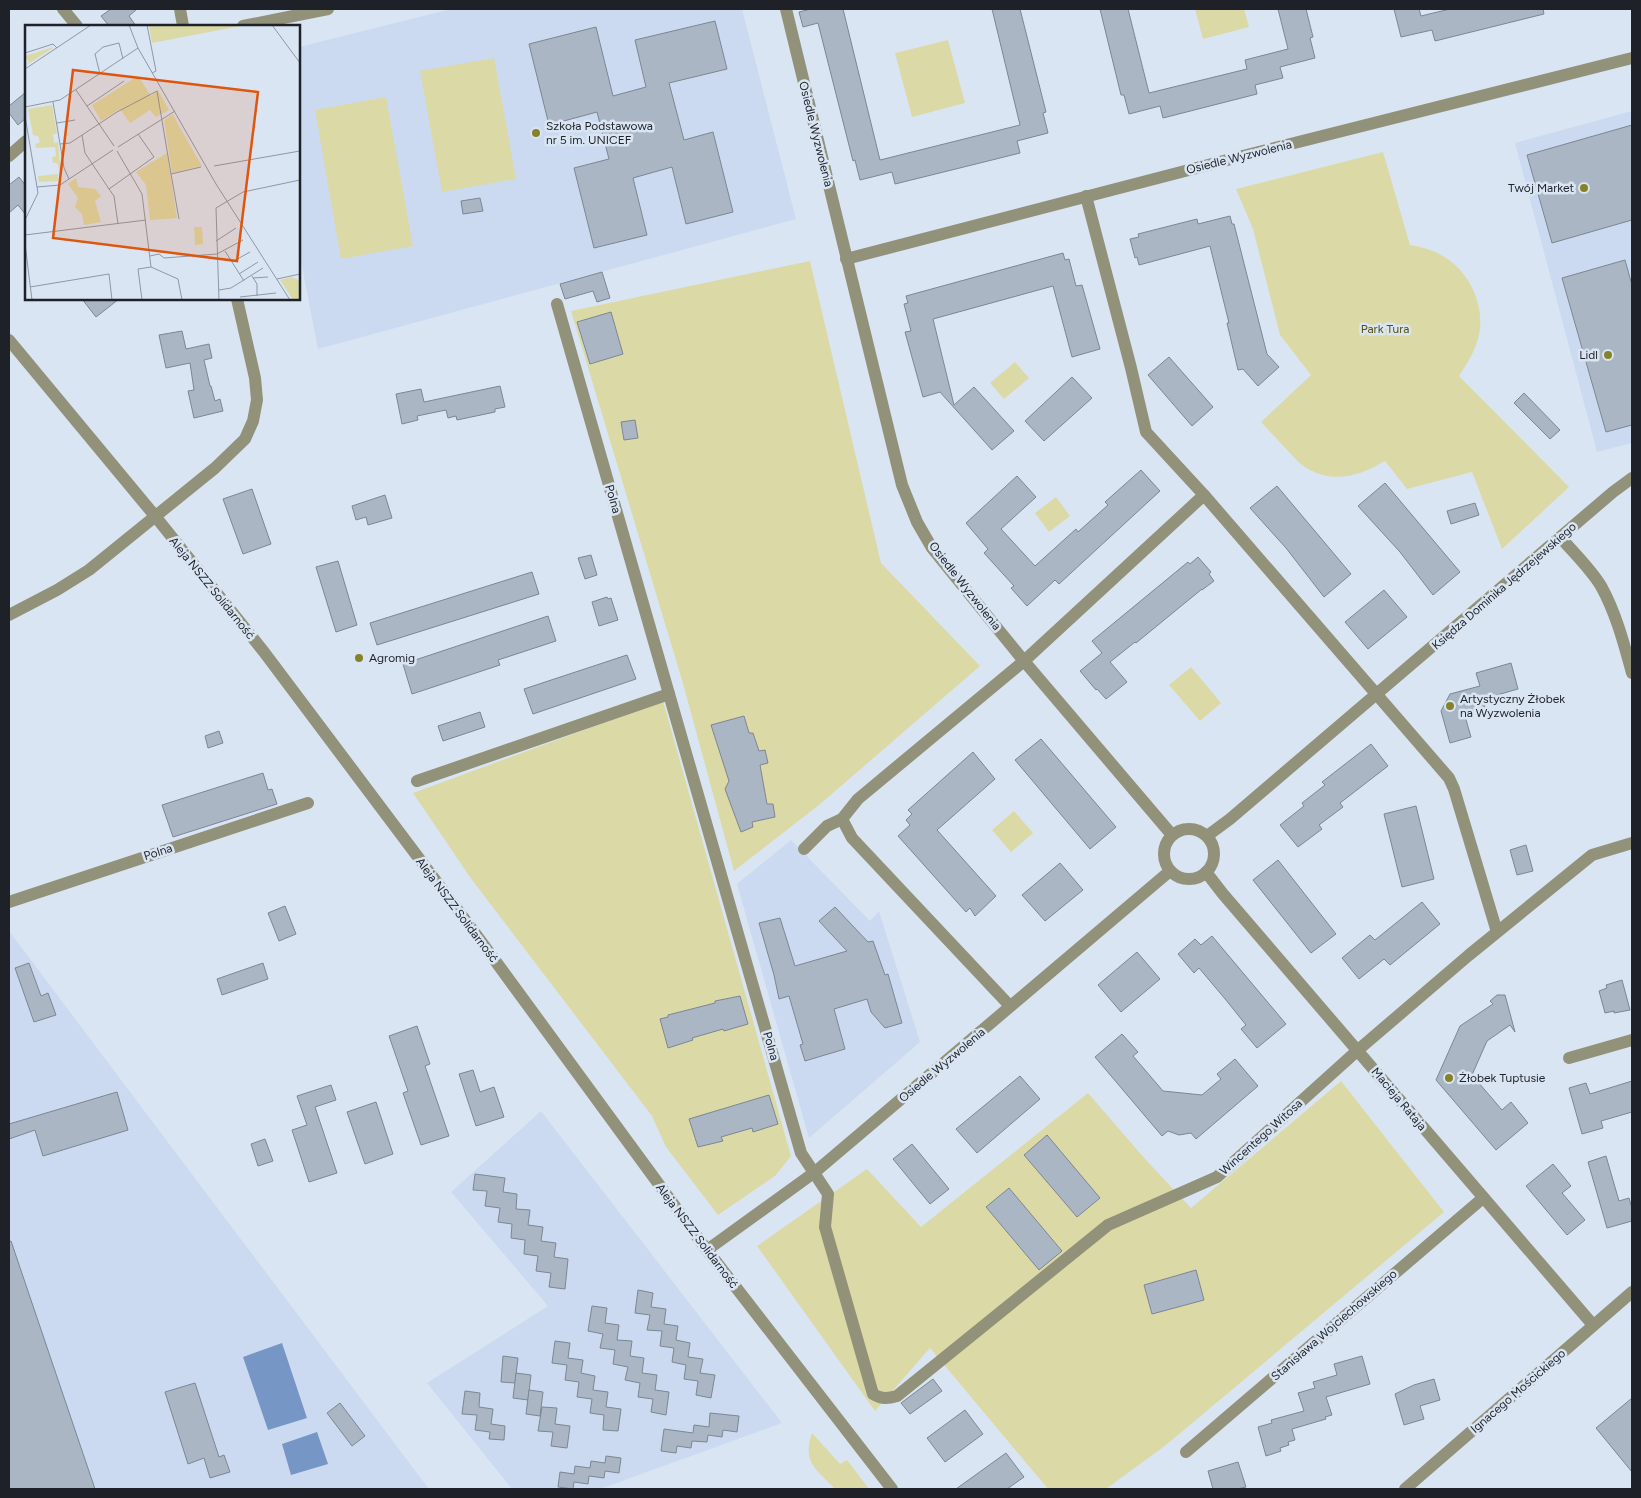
<svg xmlns="http://www.w3.org/2000/svg" width="1641" height="1498" font-family="Figtree,sans-serif">
	<rect width="100%" height="100%" fill="#dae5f4"/>
	<g fill="#cbdaf0">
		<polygon points="451,9 742,9 796,219 318,349 299,251 299,47"/>
		<polygon points="1632,111 1632,443 1597,452 1515,143"/>
		<polygon points="791,840 870,921 879,911 920,1042 809,1138 737,884"/>
		<polygon points="9,931 429,1489 9,1489"/>
		<polygon points="541,1111 782,1423 600,1489 512,1489 427,1383 548,1306 451,1192"/>
	</g>
	<g fill="#dbdaa6">
		<polygon points="1195,9 1244,9 1249,27 1203,39"/>
		<polygon points="948,40 965,103 912,117 895,53"/>
		<polygon points="494,58 516,179 442,192 420,71"/>
		<polygon points="386,97 413,246 341,259 315,110"/>
		<path d="M1383,152L1410,245C1422,247 1433,250 1443,256C1471,272 1488,311 1477,342C1473,355 1466,365 1459,376L1569,487L1502,549L1472,472L1407,489L1385,461C1358,477 1330,485 1302,465C1297,461 1292,455 1288,451C1279,441 1270,432 1261,422L1311,375L1280,335L1253,229L1236,189Z"/>
		<polygon points="810,261 881,563 980,666 819,805 734,871 682,680 571,311"/>
		<polygon points="1015,362 1029,378 1004,399 990,383"/>
		<polygon points="1056,497 1070,516 1049,532 1035,513"/>
		<polygon points="1191,667 1221,703 1200,721 1169,685"/>
		<polygon points="663,701 791,1156 775,1176 718,1215 666,1147 652,1116 472,880 413,793"/>
		<polygon points="1014,811 1033,833 1011,852 992,830"/>
		<polygon points="1341,1081 1444,1212 1166,1445 1106,1489 1048,1489 930,1348 875,1411 757,1246 867,1169 921,1227 1088,1093 1146,1160 1191,1208"/>
		<path d="M812,1433L840,1464L847,1460L869,1489L834,1488C816,1469 802,1462 812,1433Z"/>
	</g>
	<g fill="#7696c5">
		<polygon points="282,1343 307,1418 268,1430 243,1357"/>
		<polygon points="317,1432 328,1464 291,1475 282,1444"/>
	</g>
	<g fill="#abb6c5" stroke="#7c8694">
		<polygon points="111,9 137,9 129,16 136,26 109,26 101,16"/>
		<polygon points="811,9 843,9 880,160 1020,125 992,9 1020,9 1046,112 1043,113 1048,133 1017,141 1020,153 988,161 895,184 892,172 860,180 855,160 853,161 818,23 803,27 799,12"/>
		<polygon points="1100,9 1128,9 1149,93 1247,69 1245,60 1288,49 1278,9 1306,9 1313,37 1310,38 1315,58 1280,67 1283,78 1255,85 1257,94 1163,118 1160,106 1129,114 1124,95 1121,95"/>
		<polygon points="1394,9 1419,9 1421,16 1450,9 1543,9 1544,14 1435,41 1432,30 1401,37"/>
		<polygon points="715,21 727,69 669,83 684,140 713,132 733,212 686,224 672,167 633,178 647,235 594,248 574,168 609,159 597,112 549,125 529,44 596,27 613,96 646,87 635,40"/>
		<polygon points="26,92 26,118 18,125 9,113 9,106"/>
		<polygon points="1632,125 1632,220 1552,243 1527,155"/>
		<polygon points="19,177 26,186 26,215 18,205 9,213 9,185"/>
		<polygon points="480,198 483,211 463,214 461,201"/>
		<polygon points="1230,216 1232,224 1234,224 1267,354 1279,367 1258,386 1243,369 1238,370 1227,323 1229,323 1210,246 1139,265 1137,257 1135,258 1130,239 1139,237 1138,234 1197,219 1198,224"/>
		<polygon points="1063,253 1065,260 1069,259 1076,286 1082,285 1100,349 1072,357 1053,286 933,319 954,405 974,387 1014,431 992,450 940,392 923,397 905,332 911,331 904,304 908,303 906,296"/>
		<polygon points="1625,260 1632,285 1632,425 1606,432 1562,278"/>
		<polygon points="602,272 610,298 597,302 593,291 565,299 560,284"/>
		<polygon points="82,299 119,299 96,317"/>
		<polygon points="611,312 623,354 590,364 577,322"/>
		<polygon points="182,331 186,349 209,344 212,358 204,360 210,386 211,386 215,401 220,399 223,411 194,418 188,391 194,390 190,363 166,368 159,335"/>
		<polygon points="1169,357 1213,407 1192,426 1148,375"/>
		<polygon points="1072,377 1092,398 1044,441 1025,421"/>
		<polygon points="500,386 505,407 495,409 495,412 457,420 456,416 448,418 446,410 417,416 418,420 402,424 396,394 421,389 424,402"/>
		<polygon points="1524,393 1560,430 1550,439 1514,403"/>
		<polygon points="635,420 638,438 624,440 621,422"/>
		<polygon points="1141,470 1160,491 1059,584 1055,580 1027,606 1011,588 1014,586 984,553 988,549 966,523 1017,476 1036,497 1001,529 1035,566 1076,529 1078,532 1108,505 1105,502"/>
		<polygon points="1385,483 1460,572 1433,595 1400,552 1358,506"/>
		<polygon points="1277,486 1351,574 1324,597 1286,548 1250,508"/>
		<polygon points="252,489 271,544 243,554 223,499"/>
		<polygon points="385,495 392,518 368,525 366,517 356,520 352,506"/>
		<polygon points="1475,503 1479,515 1451,524 1447,511"/>
		<polygon points="591,555 597,575 585,579 578,558"/>
		<polygon points="1198,557 1211,572 1209,574 1214,581 1202,590 1202,589 1136,643 1135,642 1110,662 1127,682 1106,699 1097,689 1096,690 1080,671 1102,653 1092,641 1188,562 1190,564"/>
		<polygon points="338,561 357,625 336,632 316,567"/>
		<polygon points="532,572 539,594 377,645 370,623"/>
		<polygon points="1384,590 1407,617 1368,649 1345,622"/>
		<polygon points="607,597 608,599 611,598 618,620 599,626 592,602"/>
		<polygon points="548,616 556,641 498,660 500,665 412,694 403,664"/>
		<polygon points="627,655 636,679 533,714 524,689"/>
		<polygon points="1511,663 1518,689 1483,699 1485,707 1464,713 1471,737 1450,743 1441,711 1450,694 1480,686 1476,673"/>
		<polygon points="480,712 485,727 443,741 438,726"/>
		<polygon points="744,716 749,733 753,733 759,751 765,750 768,763 760,765 767,804 773,804 775,817 752,822 753,827 741,832 725,789 729,781 711,725"/>
		<polygon points="219,731 223,743 208,748 205,736"/>
		<polygon points="1041,739 1116,827 1090,849 1015,760"/>
		<polygon points="1371,744 1388,766 1340,803 1343,807 1319,825 1322,829 1298,847 1280,825 1304,806 1302,803 1325,785 1322,782"/>
		<polygon points="973,752 995,779 937,830 996,896 975,916 970,908 966,912 898,836 910,825 906,820 912,814 908,810"/>
		<polygon points="263,773 268,790 272,789 277,804 173,837 162,805"/>
		<polygon points="1416,806 1434,879 1402,887 1384,814"/>
		<polygon points="1526,845 1533,871 1517,875 1510,850"/>
		<polygon points="1278,860 1336,934 1311,953 1253,880"/>
		<polygon points="1060,863 1083,890 1045,921 1022,895"/>
		<polygon points="1422,902 1440,924 1390,965 1384,959 1359,979 1342,958 1370,935 1375,940"/>
		<polygon points="285,906 296,934 279,941 268,913"/>
		<polygon points="835,907 868,942 873,941 885,975 888,974 902,1023 885,1028 871,1012 867,999 834,1009 845,1049 805,1061 800,1045 803,1044 789,996 779,999 774,975 759,923 780,918 795,966 847,951 819,921"/>
		<polygon points="1212,936 1286,1024 1257,1048 1241,1029 1246,1025 1226,1000 1199,968 1194,973 1178,954 1195,939 1201,945"/>
		<polygon points="1137,952 1160,979 1121,1012 1098,985"/>
		<polygon points="29,963 41,996 48,993 56,1015 34,1022 15,968"/>
		<polygon points="263,963 268,979 222,995 217,979"/>
		<polygon points="1622,980 1630,1010 1614,1013 1614,1011 1605,1013 1599,991 1607,988 1606,985"/>
		<polygon points="1497,995 1505,995 1515,1032 1510,1025 1487,1041 1472,1075 1502,1110 1511,1102 1528,1123 1496,1150 1436,1080 1460,1026 1493,1004 1490,1001"/>
		<polygon points="740,996 748,1024 724,1031 723,1029 692,1038 693,1040 668,1048 660,1019 668,1017 668,1015 715,1003 715,1001"/>
		<polygon points="417,1026 430,1064 425,1066 449,1136 421,1145 403,1093 408,1091 389,1036"/>
		<polygon points="1122,1034 1138,1052 1133,1056 1163,1091 1202,1095 1221,1079 1217,1074 1235,1059 1258,1086 1196,1139 1191,1133 1179,1135 1168,1131 1162,1136 1095,1057"/>
		<polygon points="473,1070 480,1092 494,1087 504,1117 476,1126 459,1074"/>
		<polygon points="1020,1076 1040,1099 977,1153 956,1129"/>
		<polygon points="1632,1081 1632,1112 1601,1121 1603,1128 1582,1134 1569,1088 1586,1083 1590,1094"/>
		<polygon points="331,1085 336,1100 315,1107 337,1173 309,1182 292,1130 307,1125 297,1096"/>
		<polygon points="117,1092 128,1130 43,1156 35,1130 9,1139 9,1124"/>
		<polygon points="769,1095 778,1124 753,1132 752,1128 721,1137 723,1141 698,1147 689,1119"/>
		<polygon points="376,1102 393,1154 365,1164 347,1112"/>
		<polygon points="1047,1135 1100,1198 1077,1217 1024,1155"/>
		<polygon points="265,1139 273,1161 258,1166 251,1144"/>
		<polygon points="912,1144 949,1189 930,1204 893,1159"/>
		<polygon points="1606,1156 1619,1201 1629,1198 1632,1208 1632,1221 1607,1228 1588,1162"/>
		<polygon points="1553,1164 1571,1186 1562,1193 1585,1220 1567,1235 1526,1186"/>
		<polygon points="475,1174 505,1178 503,1192 517,1194 516,1209 530,1210 528,1225 543,1227 541,1241 556,1243 554,1257 568,1259 565,1289 549,1287 551,1273 536,1271 538,1256 524,1254 525,1240 511,1238 512,1224 498,1222 500,1208 485,1206 487,1191 473,1190"/>
		<polygon points="1009,1188 1062,1251 1039,1270 986,1207"/>
		<polygon points="11,1241 95,1489 9,1489 9,1242"/>
		<polygon points="1196,1270 1204,1300 1152,1314 1144,1285"/>
		<polygon points="638,1290 653,1293 651,1307 666,1309 664,1324 678,1326 676,1340 690,1343 688,1357 703,1359 700,1373 715,1375 711,1398 696,1395 698,1381 684,1379 686,1365 672,1362 674,1348 660,1346 662,1331 647,1330 650,1315 635,1313"/>
		<polygon points="592,1306 607,1308 605,1323 619,1325 617,1340 632,1341 630,1356 644,1358 642,1373 657,1375 655,1390 669,1392 666,1415 651,1412 653,1399 638,1397 640,1383 625,1380 628,1367 613,1364 615,1350 600,1348 603,1334 588,1331"/>
		<polygon points="555,1341 570,1343 568,1358 583,1360 581,1373 595,1376 593,1390 608,1392 606,1407 621,1409 618,1431 603,1430 604,1415 590,1413 592,1399 577,1397 579,1382 565,1380 567,1365 552,1363"/>
		<polygon points="503,1356 518,1358 515,1383 501,1382"/>
		<polygon points="1362,1356 1370,1384 1326,1397 1332,1415 1325,1417 1326,1419 1292,1429 1295,1440 1288,1442 1289,1445 1280,1448 1281,1451 1266,1456 1258,1427 1272,1423 1271,1420 1304,1411 1298,1393 1315,1388 1313,1382 1337,1375 1334,1364"/>
		<polygon points="516,1373 531,1375 528,1400 513,1398"/>
		<polygon points="933,1379 942,1391 910,1414 901,1403"/>
		<polygon points="1434,1379 1440,1400 1420,1406 1424,1419 1404,1425 1395,1394 1414,1385"/>
		<polygon points="195,1383 219,1457 224,1455 230,1472 210,1478 204,1458 188,1464 165,1392"/>
		<polygon points="529,1390 543,1392 540,1416 526,1414"/>
		<polygon points="465,1391 480,1393 479,1407 493,1409 491,1424 505,1426 504,1440 489,1439 490,1432 475,1430 477,1415 462,1414"/>
		<polygon points="1632,1398 1632,1472 1596,1428"/>
		<polygon points="340,1403 365,1436 352,1446 327,1413"/>
		<polygon points="542,1407 557,1408 555,1424 570,1426 567,1448 551,1446 553,1432 538,1431"/>
		<polygon points="965,1410 983,1434 945,1462 927,1438"/>
		<polygon points="710,1413 739,1416 737,1432 723,1430 722,1437 708,1435 707,1442 692,1441 691,1448 677,1446 676,1453 661,1451 664,1429 693,1433 694,1425 709,1427"/>
		<polygon points="1006,1453 1024,1477 1007,1489 956,1489"/>
		<polygon points="606,1456 621,1458 619,1473 605,1471 604,1478 589,1476 588,1484 574,1482 573,1489 558,1487 560,1472 574,1474 575,1466 590,1468 591,1461 605,1463"/>
		<polygon points="1238,1462 1246,1487 1237,1489 1213,1489 1208,1471"/>
	</g>
	<g fill="none" stroke-linecap="round" stroke-linejoin="round">
		<g stroke="#929179" stroke-width="12">
			<polyline points="63,9 77,26"/>
			<polyline points="180,9 183,26"/>
			<polyline points="786,9 902,485 917,522 932,548 1024,661 1172,835"/>
			<polyline points="243,26 328,9"/>
			<polyline points="9,156 26,141"/>
			<polyline points="846,259 1235,158 1632,58"/>
			<polyline points="557,304 669,694"/>
			<polyline points="1204,495 1449,778 1454,789 1497,932"/>
			<path d="M1561,538C1574,553 1590,568 1601,586C1616,613 1624,644 1632,673"/>
			<polyline points="9,615 57,590 89,570 215,468 245,439 253,421 257,400 255,378 237,299"/>
			<path d="M417,781L669,694L801,1153L828,1194L825,1227L873,1394C881,1399 887,1399 897,1396L1108,1225L1217,1177L1358,1050L1469,955L1592,855L1632,843"/>
			<circle cx="1189" cy="854" r="25"/>
			<polyline points="1207,836 1230,819 1613,492 1632,478"/>
			<polyline points="804,849 827,826 842,819"/>
			<polyline points="1206,872 1223,894 1593,1325"/>
			<polyline points="9,902 308,803"/>
			<polyline points="1010,1006 852,838 842,819 858,799 1024,661 1204,495 1146,432 1131,368 1086,196"/>
			<polyline points="1569,1058 1632,1040"/>
			<polyline points="707,1250 815,1172 1170,871"/>
			<polyline points="1186,1452 1483,1198"/>
			<polyline points="1405,1489 1632,1292"/>
		</g>
		<polyline stroke="#929179" stroke-width="12" points="9,340 155,516 264,652 469,925 707,1250 892,1489"/>
	</g>
	<g fill="#86822a" stroke="#dae5f4" stroke-width="2">
		<circle cx="536" cy="133" r="5"/>
		<circle cx="1584" cy="188" r="5"/>
		<circle cx="1608" cy="355" r="5"/>
		<circle cx="359" cy="658" r="5"/>
		<circle cx="1450" cy="706" r="5"/>
		<circle cx="1449" cy="1078" r="5"/>
	</g>
	<g text-anchor="middle" dominant-baseline="central" stroke-width="5" stroke-linejoin="round" paint-order="stroke">
		<g font-size="12" fill="#1e2228" stroke="#dae5f4" text-anchor="start">
			<text x="546" y="126">Szkoła Podstawowa<tspan x="546" dy="14">nr 5 im. UNICEF</tspan></text>
			<text x="1574" y="188" text-anchor="end">Twój Market</text>
			<text x="1598" y="355" text-anchor="end">Lidl</text>
			<text x="369" y="658">Agromig</text>
			<text x="1460" y="699">Artystyczny Żłobek<tspan x="1460" dy="14">na Wyzwolenia</tspan></text>
			<text x="1459" y="1078">Żłobek Tuptusie</text>
		</g>
		<g font-size="12" fill="#1e2228" stroke="#dae5f4">
			<text transform="translate(816 134) rotate(76)">Osiedle Wyzwolenia</text>
			<text transform="translate(1239 157) rotate(-14)">Osiedle Wyzwolenia</text>
			<text transform="translate(613 499) rotate(74)">Polna</text>
			<text transform="translate(965 586) rotate(52)">Osiedle Wyzwolenia</text>
			<text transform="translate(1504 586) rotate(-41)">Księdza Dominika Jędrzejewskiego</text>
			<text transform="translate(212 588) rotate(51)">Aleja NSZZ Solidarność</text>
			<text transform="translate(158 852) rotate(-18)">Polna</text>
			<text transform="translate(457 910) rotate(53)">Aleja NSZZ Solidarność</text>
			<text transform="translate(771 1046) rotate(74)">Polna</text>
			<text transform="translate(942 1065) rotate(-40)">Osiedle Wyzwolenia</text>
			<text transform="translate(1399 1099) rotate(50)">Macieja Rataja</text>
			<text transform="translate(1261 1137) rotate(-42)">Wincentego Witosa</text>
			<text transform="translate(697 1236) rotate(53)">Aleja NSZZ Solidarność</text>
			<text transform="translate(1334 1325) rotate(-41)">Stanisława Wojciechowskiego</text>
			<text transform="translate(1518 1391) rotate(-41)">Ignacego Mościckiego</text>
		</g>
		<g font-size="12" fill="#545108" stroke="#dae5f4">
			<text x="1385" y="329">Park Tura</text>
		</g>
	</g>
	<g transform="translate(25 25)">
		<rect width="275" height="275" fill="#dae5f4"/>
		<path d="M124,0H221L127,18ZM28,22V23L0,41L4,37L0,31ZM113,51L126,71L133,65L144,85L131,92L125,85L105,98L95,84L76,96L67,80ZM27,80L32,109H28L29,118L33,117L36,151L32,138H28L27,132L31,131L30,122L11,123L10,119L15,117L13,111L8,110L3,84ZM148,89L154,101L177,141L147,148L139,95ZM142,128L152,193L125,195L121,160L111,147ZM33,149V156L14,157L13,151ZM51,153L53,162L70,164L76,171L70,176L76,197L59,200L57,189L50,182L53,173L43,159ZM169,202H177L178,219L170,220ZM267,252L275,256V275H268L255,255Z" fill="#dbdaa6"/>
		<path fill="none" stroke="#8f97a2" stroke-width="1" d="M104,0L113,23L191,159L265,275M122,0L131,46L127,48M247,0L275,38M0,28L28,19L32,23M0,44L66,0M75,49L70,29L78,22L94,18L98,34M51,65L89,121M28,77L39,143L44,154M62,81L99,56M0,82L35,75L113,23M0,91L13,168L0,195M32,98L50,95M57,110L60,128L84,164M35,119L45,118L92,87L132,66L146,149L176,142M93,122L150,86M92,126L117,169L126,242L113,244L117,275M189,141L275,126M146,149L154,194M12,162L35,160L88,125M93,199L89,171L84,164L129,132L113,109M0,210L121,195M191,216L211,203M0,219L7,275M200,226L219,256M125,231L134,229L139,233L192,229L218,215M207,237L225,227M126,242L153,254L157,275M214,249L233,237M227,251L232,259V271M228,253L243,252M252,254L275,249M5,262L84,249L87,275M194,265L206,263L238,243M215,272L251,268M194,275L191,183L218,167L275,155"/>
		<path fill="#de560d" fill-opacity="0.15" stroke="#de560d" stroke-width="2.5" d="M48,45L233,67L212,236L28,213Z"/>
		<rect width="275" height="275" fill="none" stroke="#1e2228" stroke-width="2.5"/>
	</g>
	<rect width="1641" height="1498" fill="none" stroke="#1e2228" stroke-width="20"/>
</svg>
